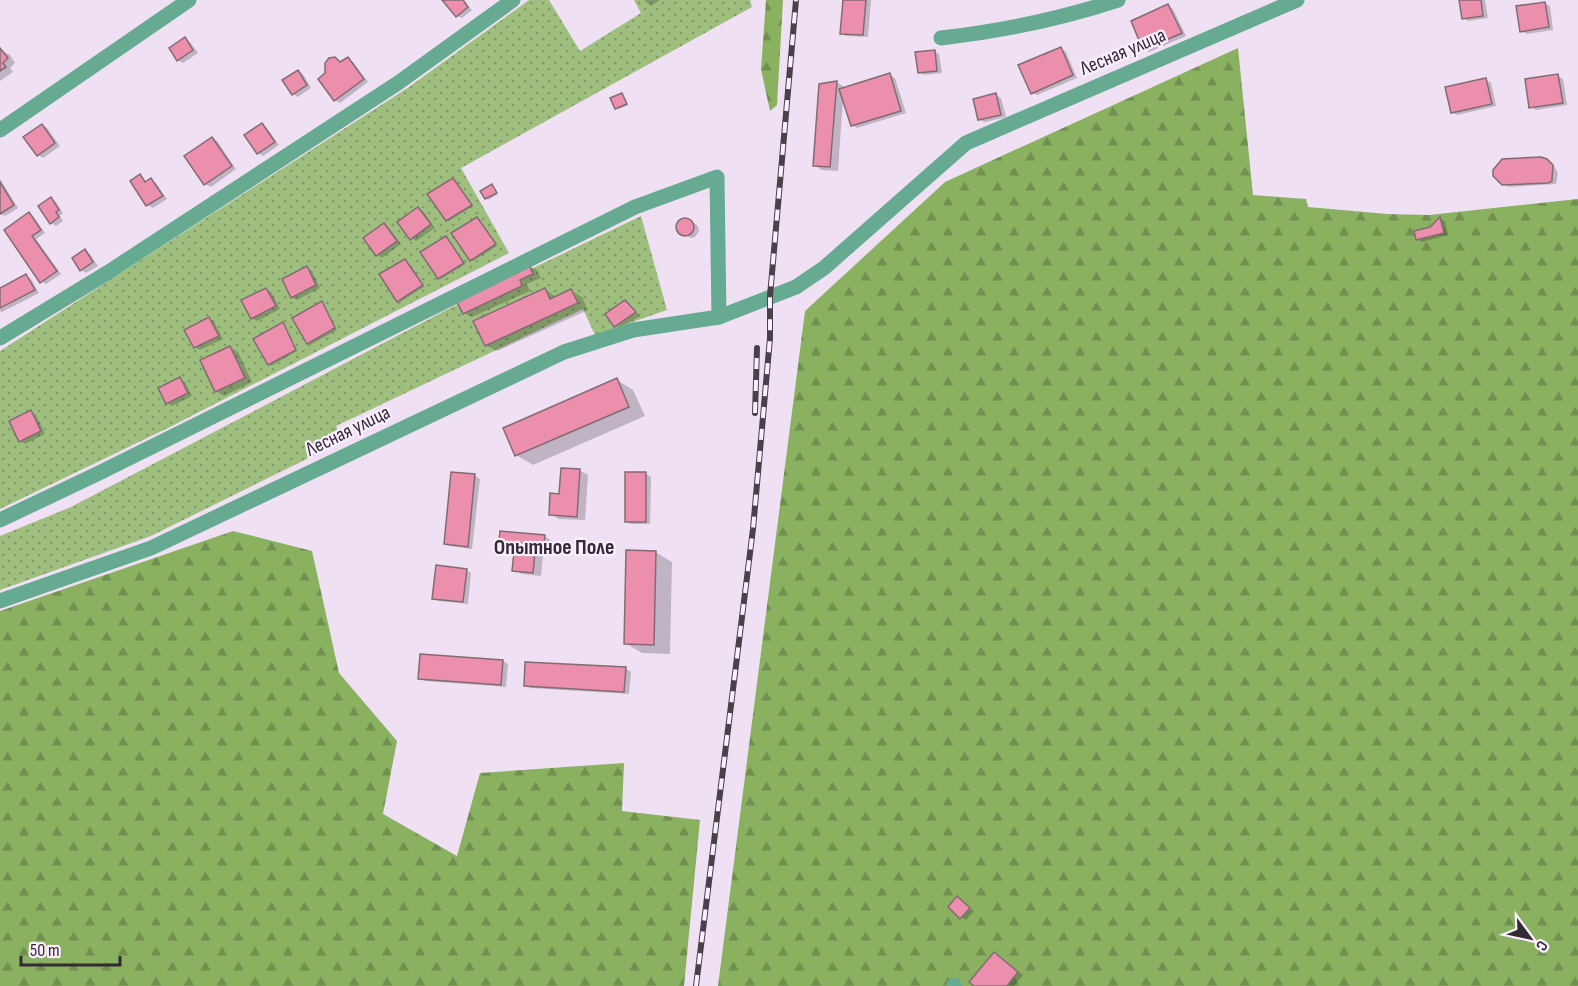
<svg xmlns="http://www.w3.org/2000/svg" width="1578" height="986" font-family="'Sofia Sans Condensed',sans-serif">
	<defs>
		<pattern id="forest-firs" width="22" height="20" patternUnits="userSpaceOnUse" patternTransform="scale(1.5)"><rect width="22" height="20" fill="#8ab160"/><path d="M5 1l3.5 6h-7zM16 11l3.5 6h-7z" fill="#719050"/></pattern>
		<pattern id="garden-dots" width="8" height="8" patternUnits="userSpaceOnUse" patternTransform="scale(1.5)"><rect width="8" height="8" fill="#9fbf7f"/><path d="M2 2h.1M6 6h.1" fill="none" stroke="#829b69" stroke-width="1.8" stroke-linecap="round"/></pattern>
	</defs>
	<rect width="100%" height="100%" fill="#f0e0f4"/>
	<g fill="url(#forest-firs)">
		<polygon points="766,0 783,0 777,105 770,111 761,69"/>
		<polygon points="1238,48 1253,195 1306,199 1308,207 1387,214 1429,215 1578,199 1578,986 718,986 805,311 945,182"/>
		<polygon points="233,531 312,551 339,673 397,741 383,814 457,856 480,773 624,763 622,811 700,820 684,986 0,986 0,611"/>
	</g>
	<g fill="url(#garden-dots)">
		<polygon points="529,0 549,0 580,51 641,13 634,0 750,0 752,7 461,168 509,253 170,427 0,509 0,351 409,87"/>
		<polygon points="641,216 667,310 595,335 583,309 336,426 343,441 151,536 0,590 0,536 71,507 452,307"/>
	</g>
	<g fill="#0003">
		<polygon points="444,0 464,0 472,10 462,18 457,16"/>
		<polygon points="644,0 660,0 651,6"/>
		<polygon points="844,0 871,0 868,37 846,36 841,33"/>
		<polygon points="1461,0 1485,0 1488,18 1468,21 1463,18"/>
		<polygon points="1544,3 1550,6 1553,30 1527,34 1521,31"/>
		<polygon points="1168,6 1173,9 1186,36 1149,52 1144,49"/>
		<polygon points="185,39 190,42 198,53 183,63 178,60"/>
		<polygon points="1061,49 1066,52 1077,78 1037,95 1032,93"/>
		<polygon points="0,50 10,55 15,63 10,68 13,72 0,81"/>
		<polygon points="934,51 939,54 942,73 924,75 919,72"/>
		<polygon points="335,59 342,63 348,59 353,62 368,82 340,103 335,100 327,73"/>
		<polygon points="298,71 303,74 311,88 298,97 293,94"/>
		<polygon points="890,75 895,78 906,113 857,128 852,125 843,99 838,171 822,170 814,165 837,82 844,87 844,89"/>
		<polygon points="1558,76 1563,79 1567,105 1536,110 1531,107"/>
		<polygon points="1486,80 1491,83 1496,106 1457,115 1452,112"/>
		<polygon points="622,94 628,105 619,109 617,108"/>
		<polygon points="996,95 1001,98 1006,117 985,122 980,120"/>
		<polygon points="42,125 47,128 60,146 43,158 38,155"/>
		<polygon points="262,125 267,128 279,145 263,156 258,153"/>
		<polygon points="212,138 217,141 236,169 211,187 205,184"/>
		<polygon points="1547,160 1553,164 1558,173 1556,184 1509,187 1503,184"/>
		<polygon points="140,176 147,182 151,180 156,183 167,199 153,208 148,205"/>
		<polygon points="0,179 18,208 5,216 0,214"/>
		<polygon points="455,181 473,206 449,221 447,220"/>
		<polygon points="492,186 498,194 488,200 486,198"/>
		<polygon points="51,199 56,202 63,213 60,216 63,221 56,226 51,223"/>
		<polygon points="418,209 423,211 435,228 416,241 411,238"/>
		<polygon points="29,214 34,217 45,233 36,239 61,274 46,284 41,281 6,230"/>
		<polygon points="688,219 698,226 699,231 695,237 691,238 678,231 677,226 681,220"/>
		<polygon points="1440,219 1445,221 1448,235 1422,242 1417,239"/>
		<polygon points="479,220 497,246 473,261 471,260"/>
		<polygon points="384,225 389,228 401,244 382,258 377,255"/>
		<polygon points="448,239 465,264 441,279 439,278"/>
		<polygon points="85,251 90,254 98,266 86,273 81,270"/>
		<polygon points="405,260 424,287 400,302 398,301"/>
		<polygon points="529,266 537,270 541,278 527,284 530,291 472,317 464,313"/>
		<polygon points="307,268 312,271 320,288 297,300 292,297"/>
		<polygon points="26,276 31,279 39,293 2,312 0,311 0,289"/>
		<polygon points="266,289 271,292 280,309 257,321 252,318"/>
		<polygon points="545,289 557,298 571,291 582,297 588,310 497,351 486,345"/>
		<polygon points="625,301 640,316 620,328 615,325"/>
		<polygon points="322,303 337,330 310,345 294,319"/>
		<polygon points="209,319 214,322 223,339 200,350 195,347"/>
		<polygon points="283,324 297,351 271,366 269,364"/>
		<polygon points="230,347 238,352 252,382 224,396 216,391"/>
		<polygon points="180,379 185,382 192,396 172,406 167,403"/>
		<polygon points="617,380 633,390 645,416 533,465 516,455"/>
		<polygon points="31,412 36,415 45,434 25,444 20,441"/>
		<polygon points="579,470 588,475 585,520 559,519 551,514 561,495"/>
		<polygon points="646,474 651,477 650,524 631,524 626,521"/>
		<polygon points="475,476 480,479 472,549 450,546 445,543"/>
		<polygon points="544,536 552,541 551,556 543,556 541,576 522,574 514,570 515,555 508,554 500,549"/>
		<polygon points="655,552 672,562 670,654 642,653 625,643"/>
		<polygon points="466,570 471,573 468,604 439,601 434,598"/>
		<polygon points="503,661 508,664 506,687 425,681 420,678"/>
		<polygon points="626,669 631,672 629,694 530,688 525,685"/>
		<polygon points="958,898 974,911 966,920 961,917"/>
		<polygon points="994,954 1023,975 1014,986 976,986"/>
	</g>
	<g fill="#eb8fad" stroke="#836b72" stroke-width="1.5">
		<polygon points="442,0 463,0 468,7 456,17"/>
		<polygon points="843,0 866,0 863,35 840,34"/>
		<polygon points="1459,0 1481,0 1483,16 1462,19"/>
		<polygon points="1545,2 1549,27 1520,32 1516,6"/>
		<polygon points="1168,4 1182,33 1143,50 1131,21"/>
		<polygon points="185,37 193,50 177,61 169,48"/>
		<polygon points="1061,47 1073,75 1031,94 1018,65"/>
		<polygon points="0,48 8,58 3,63 6,67 0,71"/>
		<polygon points="935,50 937,71 918,73 915,52"/>
		<polygon points="335,57 340,62 348,57 364,79 334,101 318,79 325,73 325,63 329,58"/>
		<polygon points="298,70 307,85 292,95 282,80"/>
		<polygon points="890,73 901,111 851,126 839,89"/>
		<polygon points="1558,74 1563,103 1529,108 1525,79"/>
		<polygon points="1486,78 1492,104 1451,113 1445,87"/>
		<polygon points="837,81 830,167 813,166 819,84"/>
		<polygon points="622,93 627,104 615,109 610,98"/>
		<polygon points="996,93 1001,115 978,120 973,99"/>
		<polygon points="262,123 275,142 257,154 244,135"/>
		<polygon points="42,124 55,143 37,156 23,137"/>
		<polygon points="212,137 232,166 204,185 184,156"/>
		<polygon points="1541,157 1547,159 1553,165 1552,178 1552,181 1548,183 1502,185 1493,176 1493,170 1502,159"/>
		<polygon points="140,174 145,182 151,178 163,196 146,206 130,181"/>
		<polygon points="453,178 472,205 446,221 427,194"/>
		<polygon points="0,182 14,205 0,214"/>
		<polygon points="492,184 497,193 485,199 480,191"/>
		<polygon points="51,197 59,210 56,212 59,217 50,224 38,206"/>
		<polygon points="418,207 431,224 410,240 397,222"/>
		<polygon points="29,212 41,230 32,236 57,271 40,283 4,230"/>
		<polygon points="477,217 496,244 470,261 451,233"/>
		<polygon points="1440,217 1444,233 1416,240 1414,231 1430,227"/>
		<circle cx="685" cy="227" r="9"/>
		<polygon points="384,223 397,241 376,256 363,238"/>
		<polygon points="446,236 464,263 438,279 420,252"/>
		<polygon points="85,249 93,262 80,271 72,258"/>
		<polygon points="405,259 423,285 397,302 379,274"/>
		<polygon points="529,264 533,274 520,280 522,286 463,314 455,298"/>
		<polygon points="307,266 316,285 291,298 282,279"/>
		<polygon points="26,274 35,290 0,308 0,288"/>
		<polygon points="266,288 276,306 251,319 241,300"/>
		<polygon points="545,288 550,299 571,289 578,303 485,346 473,321"/>
		<polygon points="625,300 636,312 614,327 605,314"/>
		<polygon points="322,301 335,328 307,344 292,318"/>
		<polygon points="209,317 219,336 194,348 184,330"/>
		<polygon points="283,322 296,350 268,365 253,339"/>
		<polygon points="230,346 245,378 215,392 200,360"/>
		<polygon points="180,377 188,393 166,404 158,388"/>
		<polygon points="617,378 629,407 515,456 503,428"/>
		<polygon points="31,410 41,431 19,442 9,421"/>
		<polygon points="561,468 580,469 577,517 549,515 550,493 559,494"/>
		<polygon points="451,472 475,474 468,547 444,544"/>
		<rect x="625" y="472" width="21" height="50"/>
		<polygon points="500,531 545,535 543,553 535,552 533,573 512,571 514,552 498,550"/>
		<polygon points="626,550 656,551 654,645 624,644"/>
		<polygon points="436,565 467,569 463,602 432,599"/>
		<polygon points="420,654 503,660 501,685 418,679"/>
		<polygon points="525,662 626,667 624,692 524,686"/>
		<polygon points="957,896 970,908 960,919 948,907"/>
		<polygon points="994,952 1018,972 1007,986 974,986 969,982"/>
	</g>
	<g fill="none" stroke-linecap="round" stroke-linejoin="round">
		<g stroke="#66ab91" stroke-width="15">
			<path d="M941,38C1002,31 1060,19 1118,0"/>
			<polyline points="0,130 189,0"/>
			<polyline points="0,338 107,273 398,83 513,0"/>
			<polyline points="0,520 97,474 635,207 717,177 719,317"/>
			<polyline points="0,601 151,548 564,352 633,330 719,317 796,287 824,268 966,143 1297,0"/>
			<polyline points="954,985 955,986"/>
		</g>
		<g stroke="#49414a" stroke-width="6">
			<g id="rail">
				<polyline points="755,413 757,348"/>
				<polyline points="696,986 753,529 770,338 770,296 796,0"/>
			</g>
		</g>
		<use href="#rail" stroke="#fbefff" stroke-width="4" stroke-dasharray="11" stroke-linecap="butt"/>
	</g>
	<g text-anchor="middle" dominant-baseline="central" stroke-width="4.5" stroke-linejoin="round" paint-order="stroke">
		<g font-size="20" fill="#312b32" stroke="#fbefff">
			<text transform="translate(1123 52) rotate(-23)">Лесная улица</text>
			<text transform="translate(348 431) rotate(-26)">Лесная улица</text>
		</g>
		<g font-size="22" font-weight="bold" fill="#312b32" stroke="#fbefff">
			<text x="554" y="547">Опытное Поле</text>
		</g>
	</g>
	<g transform="translate(1530 938) rotate(123)" stroke="#fbefff" stroke-width="4.5" paint-order="stroke">
	<path d="M0-4.5L10 22L0 15L-10 22Z" fill="#312b32"/>
	<text y="-9" font-size="16" font-weight="bold" text-anchor="middle" fill="#312b32">С</text>
	</g>
	<path d="M21 956v9h99v-9" fill="none" stroke="#312b32" stroke-width="3"/>
	<text x="30" y="956" font-size="18" fill="#312b32" stroke="#fbefff" stroke-width="4.5" paint-order="stroke">50 m</text>
</svg>
